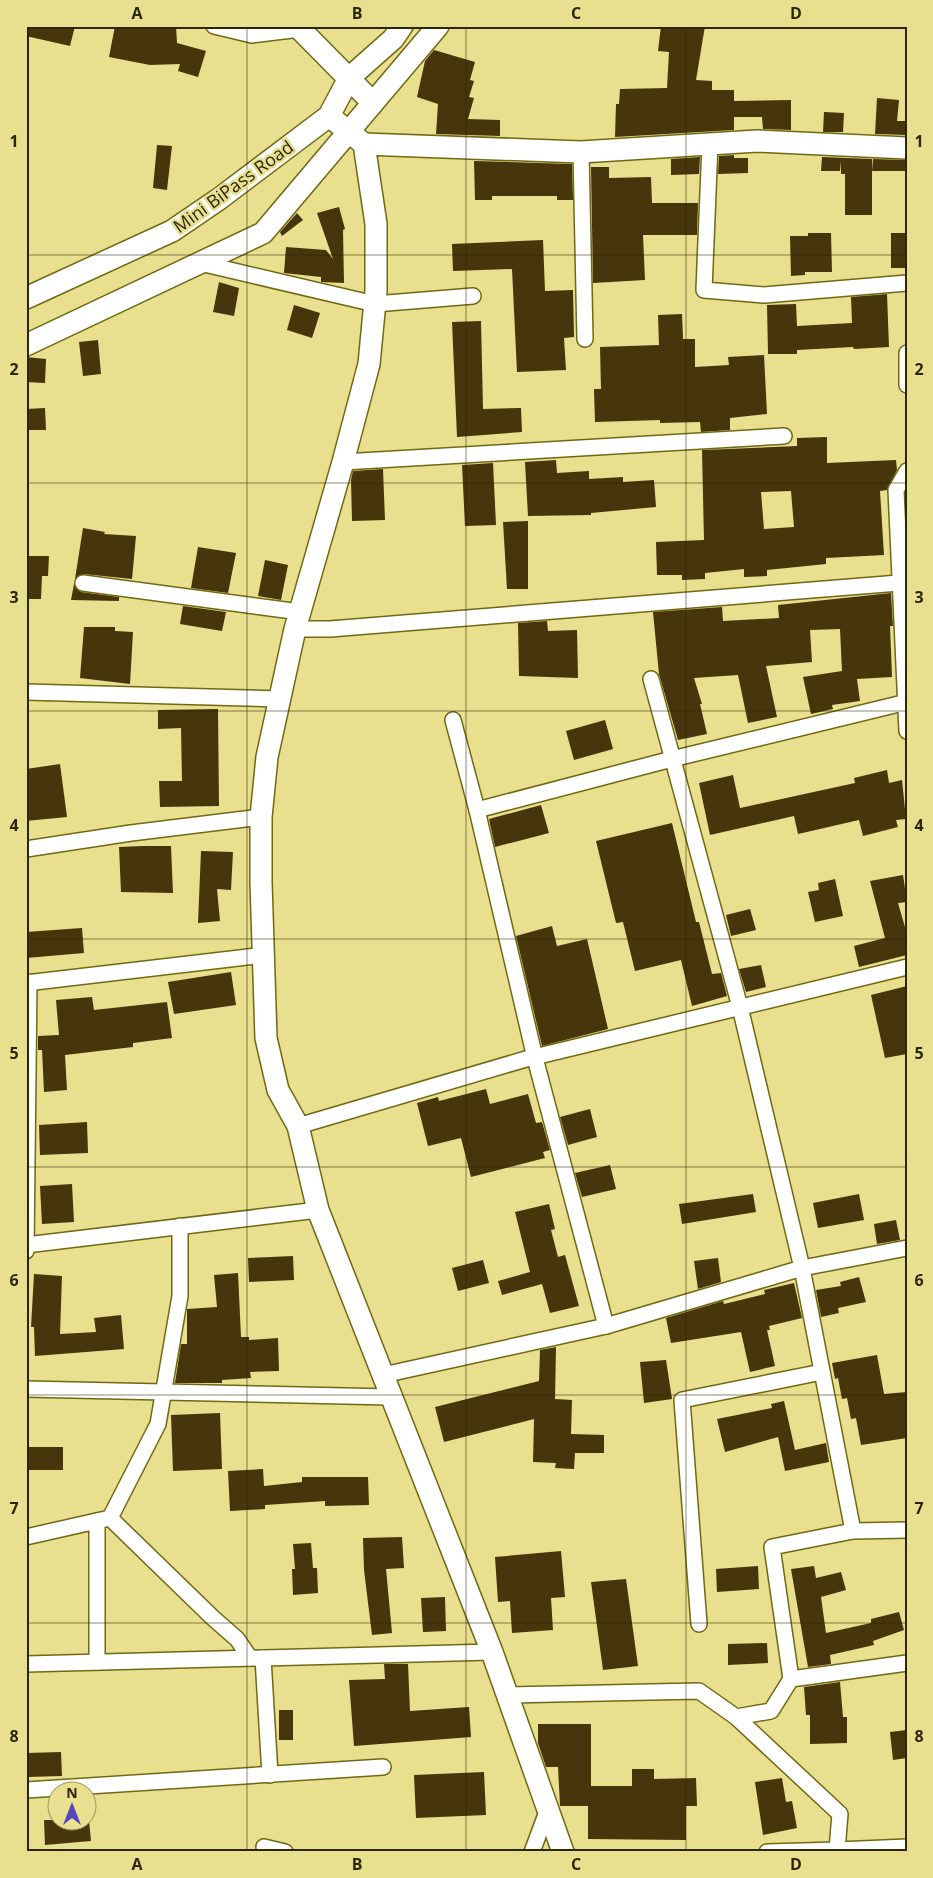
<svg xmlns="http://www.w3.org/2000/svg" width="933" height="1878" font-family="'Open Sans',sans-serif">
	<rect width="100%" height="100%" fill="#e8df8f"/>
	<g fill="#47350b" fill-rule="evenodd">
		<polygon points="26,26 75,26 70,46 26,36"/>
		<polygon points="115,26 176,26 177,43 206,51 198,77 178,71 180,64 150,65 109,57"/>
		<polygon points="661,26 705,26 696,80 712,81 712,90 734,90 734,101 791,100 791,130 763,129 762,117 734,117 734,130 615,137 616,104 619,104 620,89 667,88 669,52 658,51"/>
		<polygon points="434,50 475,62 470,80 474,81 469,97 474,98 468,119 500,120 500,136 436,134 438,104 417,97 425,61"/>
		<polygon points="877,98 899,100 897,121 907,121 907,135 875,134"/>
		<polygon points="824,112 844,113 843,132 823,132"/>
		<polygon points="157,145 172,146 167,190 153,188"/>
		<polygon points="734,155 734,158 748,158 748,173 718,174 719,156"/>
		<polygon points="700,157 699,174 671,175 671,159"/>
		<polygon points="822,157 872,159 872,215 845,215 845,174 841,174 841,161 840,171 821,171"/>
		<polygon points="873,159 907,160 907,171 872,171"/>
		<polygon points="474,161 572,164 573,200 557,200 557,196 492,196 492,200 475,200"/>
		<polygon points="591,167 609,167 609,178 651,177 652,203 698,203 697,235 643,235 645,280 593,283"/>
		<polygon points="339,207 345,229 343,230 344,283 321,282 321,277 284,273 286,247 326,250 333,259 317,213"/>
		<polygon points="297,213 303,220 282,236 280,232"/>
		<polygon points="808,233 831,233 832,272 805,272 805,275 791,276 790,236 808,236"/>
		<rect x="891" y="233" width="16" height="35"/>
		<polygon points="543,240 545,291 573,290 574,337 564,338 566,370 517,372 512,269 453,271 452,244"/>
		<polygon points="219,282 239,288 234,316 213,312"/>
		<polygon points="887,294 889,347 854,349 853,347 797,350 797,354 768,354 767,305 796,304 797,326 852,323 851,297"/>
		<polygon points="294,305 320,313 312,338 287,330"/>
		<polygon points="682,314 683,339 695,339 695,367 729,365 728,357 764,355 767,414 730,418 730,430 701,432 700,422 660,423 660,420 595,422 594,389 601,389 600,347 659,345 658,315"/>
		<polygon points="481,321 483,409 521,408 522,432 457,437 452,322"/>
		<polygon points="98,340 101,374 83,376 79,342"/>
		<polygon points="26,357 46,359 45,383 26,382"/>
		<polygon points="45,408 46,430 26,430 26,409"/>
		<path d="M827,437V463L896,460L897,470L887,490L880,491L884,555L826,558V564L767,570V576L744,577V569L705,573V579L682,580V575H657L656,542L704,540L702,450L797,446V438ZM791,491L794,527L764,529L761,492Z"/>
		<polygon points="556,460 557,473 589,471 589,479 623,477 623,482 654,480 656,507 591,513 591,515 528,516 525,462"/>
		<polygon points="493,463 496,525 465,526 462,465"/>
		<polygon points="383,469 385,520 352,521 351,480 353,471"/>
		<polygon points="528,521 528,589 507,589 503,522"/>
		<polygon points="83,528 105,532 104,534 136,536 132,579 84,574 75,579"/>
		<polygon points="198,547 236,553 228,593 191,588"/>
		<polygon points="26,556 49,556 48,576 42,576 41,599 26,599"/>
		<polygon points="265,560 288,565 281,600 258,596"/>
		<polygon points="74,584 81,592 119,597 119,601 71,600"/>
		<polygon points="891,593 893,626 890,626 892,677 857,679 860,701 832,705 833,709 811,714 803,677 842,671 840,629 810,630 812,662 766,666 777,717 748,723 738,675 694,678 702,704 700,704 707,734 678,740 659,674 653,612 722,607 723,621 779,618 778,605"/>
		<polygon points="183,606 226,612 222,631 180,624"/>
		<polygon points="547,621 548,631 577,630 578,678 519,676 518,623"/>
		<polygon points="84,627 115,627 115,631 133,632 130,684 80,678"/>
		<polygon points="218,709 219,806 160,807 159,781 182,781 181,728 158,729 158,710"/>
		<polygon points="605,720 613,749 574,760 566,731"/>
		<polygon points="60,764 67,817 26,821 26,769"/>
		<polygon points="887,770 889,783 902,780 906,819 896,820 898,827 863,836 859,820 798,834 794,816 710,835 699,783 733,775 740,808 855,783 854,778"/>
		<polygon points="541,805 549,833 495,847 489,819"/>
		<polygon points="672,823 696,922 699,922 712,974 721,973 727,996 692,1006 681,960 635,971 623,922 616,923 596,841"/>
		<polygon points="143,846 171,846 173,893 121,892 119,847"/>
		<polygon points="201,851 233,852 231,890 217,889 220,921 198,923"/>
		<polygon points="903,875 907,902 898,903 907,934 907,955 859,967 854,946 885,938 870,881"/>
		<polygon points="835,879 843,916 815,922 808,892 819,890 818,883"/>
		<polygon points="750,909 756,930 731,936 726,915"/>
		<polygon points="552,926 557,946 587,939 608,1029 542,1046 516,936"/>
		<polygon points="82,928 84,953 26,958 26,932"/>
		<polygon points="761,965 766,987 746,992 739,969"/>
		<polygon points="231,972 236,1005 174,1014 168,982"/>
		<polygon points="907,986 907,1054 885,1058 871,995"/>
		<polygon points="92,997 94,1010 167,1002 172,1038 133,1043 133,1047 65,1055 67,1090 44,1092 42,1050 38,1050 38,1036 59,1035 56,1000"/>
		<polygon points="486,1089 490,1104 528,1094 536,1123 542,1122 550,1150 543,1152 545,1158 471,1177 461,1138 428,1146 417,1103 438,1097 439,1101"/>
		<polygon points="590,1109 597,1137 568,1145 560,1117"/>
		<polygon points="87,1122 88,1153 40,1155 39,1125"/>
		<polygon points="610,1165 616,1189 582,1197 575,1173"/>
		<polygon points="72,1184 74,1222 42,1224 40,1186"/>
		<polygon points="753,1194 756,1212 682,1224 679,1204"/>
		<polygon points="859,1194 864,1220 818,1228 813,1203"/>
		<polygon points="549,1204 555,1229 551,1230 558,1257 565,1255 579,1306 550,1313 542,1284 502,1295 498,1281 530,1272 515,1212"/>
		<polygon points="896,1220 900,1240 877,1244 874,1224"/>
		<polygon points="293,1256 294,1280 249,1282 248,1258"/>
		<polygon points="718,1258 721,1282 698,1289 694,1261"/>
		<polygon points="483,1260 489,1283 458,1291 452,1268"/>
		<polygon points="238,1273 241,1337 249,1337 249,1340 278,1338 279,1371 250,1372 251,1378 222,1380 222,1383 175,1383 181,1344 187,1344 187,1309 217,1307 214,1275"/>
		<polygon points="34,1274 62,1276 60,1334 96,1332 94,1318 121,1315 124,1349 35,1356 34,1327 31,1327"/>
		<polygon points="859,1277 866,1302 838,1308 839,1313 821,1317 816,1290 841,1286 840,1282"/>
		<polygon points="794,1283 802,1318 769,1326 770,1330 767,1330 775,1366 750,1372 741,1332 671,1343 666,1318 723,1301 724,1304 765,1294 764,1290"/>
		<polygon points="556,1347 555,1399 572,1400 571,1434 604,1435 604,1453 575,1453 574,1469 555,1468 556,1463 533,1462 534,1419 444,1442 435,1407 539,1381 540,1350"/>
		<polygon points="877,1355 884,1394 907,1392 907,1438 861,1445 856,1418 851,1419 847,1398 842,1399 838,1378 835,1379 832,1363"/>
		<polygon points="666,1360 672,1399 644,1403 640,1362"/>
		<polygon points="784,1401 795,1450 826,1443 829,1462 785,1471 778,1437 725,1452 717,1419 772,1408 771,1404"/>
		<polygon points="220,1413 222,1469 173,1471 171,1415"/>
		<rect x="28" y="1447" width="35" height="23"/>
		<polygon points="263,1469 264,1486 302,1482 302,1477 368,1477 369,1505 325,1506 325,1501 265,1505 265,1509 230,1511 228,1471"/>
		<polygon points="402,1537 404,1568 386,1569 392,1633 372,1635 364,1570 363,1538"/>
		<polygon points="311,1543 313,1568 317,1568 318,1593 293,1595 292,1569 295,1569 293,1544"/>
		<polygon points="561,1551 565,1597 551,1598 553,1630 512,1633 510,1601 498,1602 495,1557"/>
		<polygon points="758,1566 759,1589 717,1592 716,1569"/>
		<polygon points="814,1566 816,1578 841,1572 846,1590 821,1597 826,1633 871,1623 871,1619 899,1612 904,1630 873,1641 874,1645 830,1655 831,1664 808,1667 791,1569"/>
		<polygon points="626,1579 638,1666 603,1670 591,1582"/>
		<polygon points="445,1597 446,1631 423,1632 421,1598"/>
		<polygon points="767,1643 768,1663 728,1665 728,1644"/>
		<polygon points="384,1664 408,1664 410,1711 469,1707 471,1737 354,1746 349,1680 385,1679"/>
		<polygon points="840,1682 843,1717 847,1717 847,1743 810,1744 810,1715 806,1715 804,1687"/>
		<rect x="279" y="1710" width="14" height="30"/>
		<polygon points="538,1724 591,1724 591,1786 632,1786 632,1769 654,1769 654,1779 696,1778 697,1806 686,1806 686,1840 588,1839 588,1806 560,1806 558,1767 546,1767 538,1743"/>
		<polygon points="907,1730 907,1758 893,1760 890,1732"/>
		<polygon points="61,1752 62,1776 28,1777 27,1753"/>
		<polygon points="484,1772 486,1815 416,1818 414,1775"/>
		<polygon points="782,1778 786,1802 792,1801 797,1828 763,1835 755,1782"/>
		<polygon points="44,1820 89,1820 91,1841 45,1845"/>
	</g>
	<g fill="none" stroke-linecap="round" stroke-linejoin="round">
		<g stroke="#716812" stroke-width="18">
			<g id="street">
				<polyline points="214,26 252,35 300,29"/>
				<polyline points="710,144 704,290 764,295 907,283"/>
				<polyline points="581,152 585,339"/>
				<polyline points="200,263 375,304 473,296"/>
				<polyline points="907,353 907,385"/>
				<polyline points="343,462 784,436"/>
				<polyline points="907,471 896,490 907,731"/>
				<polyline points="83,583 300,612"/>
				<polyline points="295,629 330,629 899,583 907,586"/>
				<polyline points="651,679 740,1007 802,1268 853,1531"/>
				<polyline points="26,692 280,699"/>
				<polyline points="453,720 477,810 535,1058 606,1326"/>
				<polyline points="477,810 672,759 907,702"/>
				<polyline points="26,849 131,833 261,817"/>
				<polyline points="26,983 264,955"/>
				<polyline points="298,1126 526,1059 907,967"/>
				<polyline points="26,1245 318,1210"/>
				<polyline points="26,1251 29,982"/>
				<polyline points="383,1375 606,1326 802,1268 907,1248"/>
				<polyline points="26,1389 391,1397"/>
				<polyline points="110,1518 213,1618 237,1639 250,1658"/>
				<polyline points="97,1521 97,1662"/>
				<polyline points="26,1537 110,1518 158,1424 180,1296 180,1226"/>
				<polyline points="699,1624 682,1400 822,1372"/>
				<polyline points="263,1658 270,1775"/>
				<polyline points="26,1664 492,1652"/>
				<polyline points="791,1679 772,1547 853,1531 907,1530"/>
				<polyline points="507,1695 699,1691 736,1717 771,1711 791,1679 907,1663"/>
				<polyline points="736,1717 840,1814 837,1850 767,1852"/>
				<polyline points="26,1790 383,1767"/>
				<polyline points="264,1847 285,1852"/>
				<polyline points="837,1850 907,1847"/>
				<polyline points="532,1852 548,1809"/>
			</g>
		</g>
		<g stroke="#716812" stroke-width="24">
			<g id="secondary">
				<polyline points="297,26 372,102"/>
				<polyline points="329,116 364,144 376,224 376,291 369,364 343,462 295,629 267,757 261,817 261,882 266,1038 278,1090 298,1126 318,1210 492,1652 563,1852"/>
				<polyline points="364,144 581,152 757,141 907,148"/>
				<polyline points="26,298 172,231 219,199 329,116 349,78 393,39 402,26"/>
				<polyline points="26,345 263,233 438,26"/>
			</g>
		</g>
		<use href="#street" stroke="#fff" stroke-width="15"/>
		<use href="#secondary" stroke="#fff" stroke-width="21"/>
	</g>
	<path fill="none" stroke="#2b2705" stroke-width="1" stroke-opacity="0.55" d="M247,26V1852M466,26V1852M686,26V1852M26,255H907M26,483H907M26,711H907M26,939H907M26,1167H907M26,1395H907M26,1623H907"/>
	<g text-anchor="middle" dominant-baseline="central" stroke-width="5" stroke-linejoin="round" paint-order="stroke">
		<g font-size="18" fill="#2b2705" stroke="#e8df8f">
			<text transform="translate(233 186) rotate(-36)">Mini BiPass Road</text>
		</g>
	</g>
	<rect width="933" height="1878" fill="none" stroke="#e8df8f" stroke-width="55"/>
	<g transform="translate(72 1806)"><circle r="24" fill="#e8df8f" stroke="#9c9558"/>
	<path d="M0-4L9 19L0 12L-9 19Z" fill="#5445bc"/>
	<text y="-8" font-size="14" font-weight="bold" text-anchor="middle" fill="#2b2705">N</text>
	</g>
	<rect x="28" y="28" width="878" height="1822" fill="none" stroke="#2b2705" stroke-width="2"/>
	<g font-size="16" text-anchor="middle" font-weight="bold" fill="#2b2705">
		<text x="137" y="19">A</text>
		<text x="357" y="19">B</text>
		<text x="576" y="19">C</text>
		<text x="796" y="19">D</text>
		<text x="14" y="147">1</text>
		<text x="919" y="147">1</text>
		<text x="14" y="375">2</text>
		<text x="919" y="375">2</text>
		<text x="14" y="603">3</text>
		<text x="919" y="603">3</text>
		<text x="14" y="831">4</text>
		<text x="919" y="831">4</text>
		<text x="14" y="1059">5</text>
		<text x="919" y="1059">5</text>
		<text x="14" y="1286">6</text>
		<text x="919" y="1286">6</text>
		<text x="14" y="1514">7</text>
		<text x="919" y="1514">7</text>
		<text x="14" y="1742">8</text>
		<text x="919" y="1742">8</text>
		<text x="137" y="1870">A</text>
		<text x="357" y="1870">B</text>
		<text x="576" y="1870">C</text>
		<text x="796" y="1870">D</text>
	</g>
</svg>
